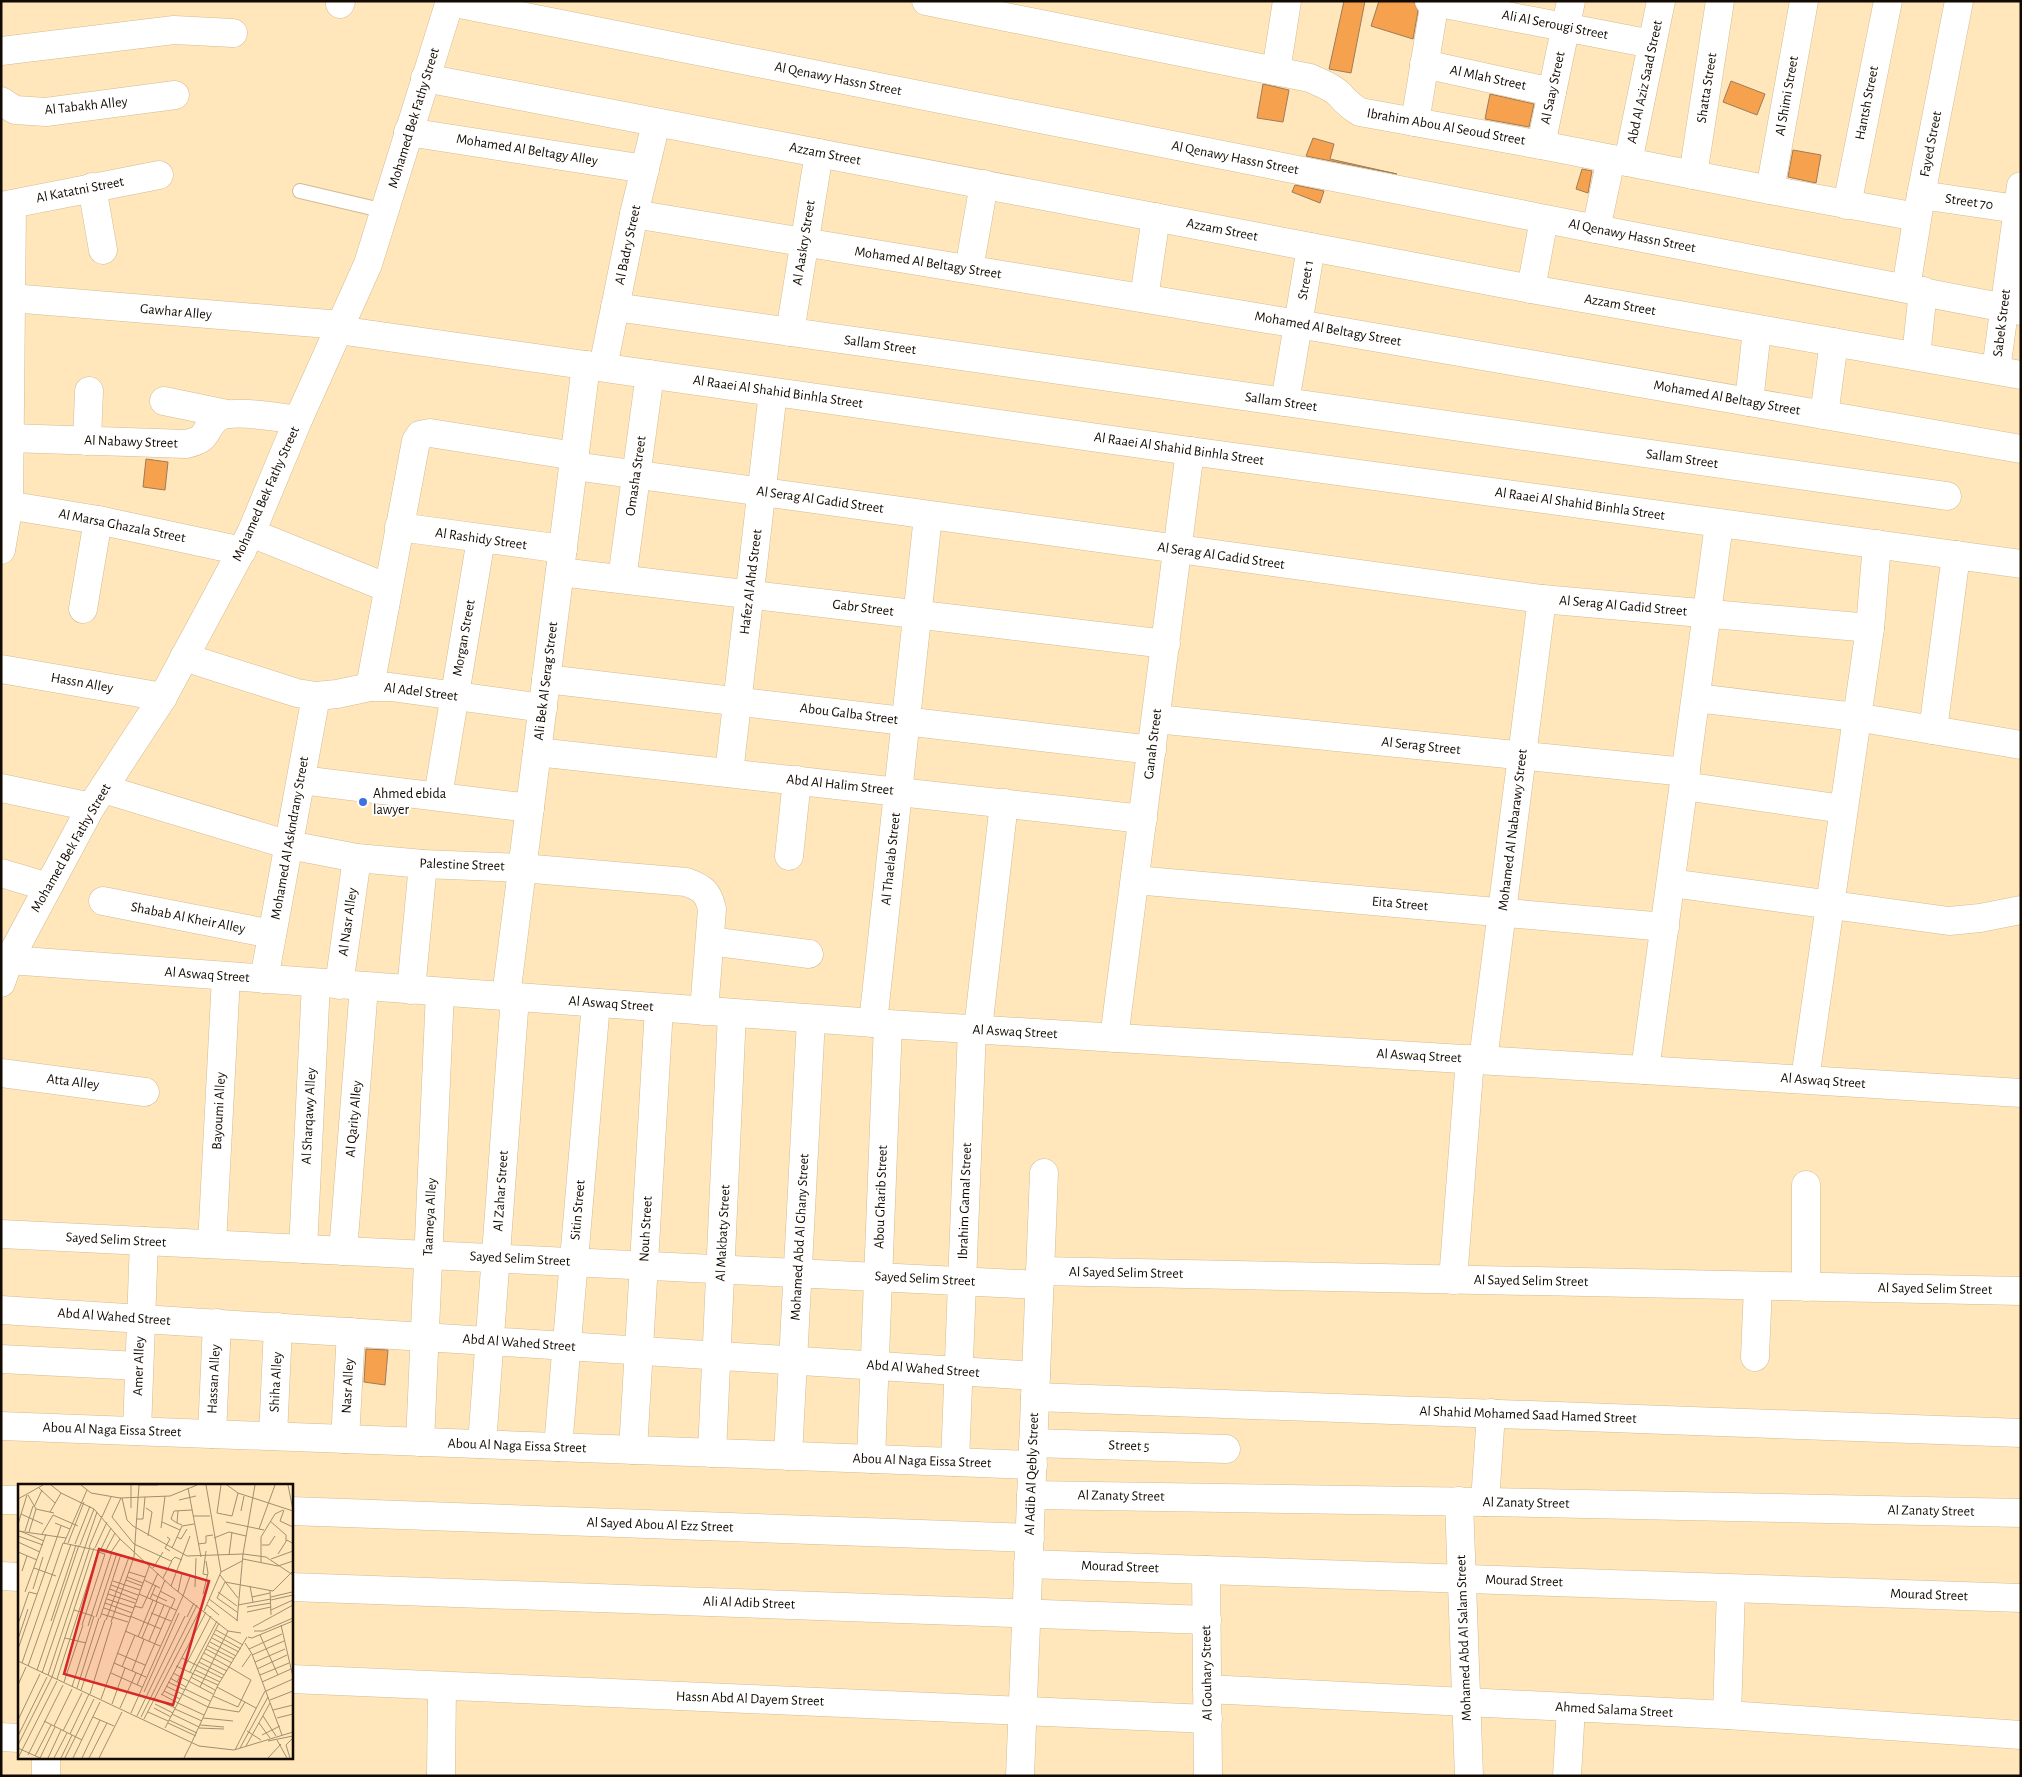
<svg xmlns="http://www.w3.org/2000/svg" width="2022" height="1777" font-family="'Alegreya Sans',sans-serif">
	<rect width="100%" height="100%" fill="#ffe7bb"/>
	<g fill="#f5a14e" stroke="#9e7b5b">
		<polygon points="1344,1 1365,1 1351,73 1329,69"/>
		<polygon points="1379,1 1414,1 1418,11 1413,39 1371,26"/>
		<polygon points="1731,81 1765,94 1757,115 1723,102"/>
		<polygon points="1263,84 1289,90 1283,122 1257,118"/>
		<polygon points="1490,94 1534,104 1529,127 1485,119"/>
		<polygon points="1313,138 1334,144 1330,159 1397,174 1306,156"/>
		<polygon points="1793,150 1821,155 1816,183 1788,177"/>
		<polygon points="1582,169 1592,171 1588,193 1576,189"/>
		<polygon points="1295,185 1324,191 1320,203 1292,192"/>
		<polygon points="146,459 168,462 165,490 143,487"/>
		<polygon points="366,1349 388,1350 385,1385 364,1382"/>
	</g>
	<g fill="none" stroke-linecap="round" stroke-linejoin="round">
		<g stroke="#d2bb90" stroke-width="16">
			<polyline id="lane" points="300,191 385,211"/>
		</g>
		<g stroke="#d2bb90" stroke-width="29">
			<g id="street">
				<path d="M926,1L1310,78C1320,83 1331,86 1339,94C1346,102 1351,107 1360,112L1541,145L1770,190L1917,217"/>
				<polyline points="1429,1 1652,44"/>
				<polyline points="450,2 1596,229 2021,311"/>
				<polyline points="340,4 341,1"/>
				<polyline points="1,51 174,30 233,33"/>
				<polyline points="1424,64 1552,92"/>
				<polyline points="1276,71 1287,1"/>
				<polyline points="425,78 1531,289 2021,375"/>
				<polyline points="1,101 15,110 46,112 175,95"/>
				<polyline points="1415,122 1435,1"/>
				<polyline points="408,132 645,169"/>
				<polyline points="1541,145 1571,1"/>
				<polyline points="1628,162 1661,1"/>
				<polyline points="1693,175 1720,1"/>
				<polyline points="92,187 103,250"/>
				<polyline points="1770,190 1804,1"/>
				<polyline points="1921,195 2017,209"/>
				<polyline points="1847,205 1888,1"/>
				<polyline points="1,206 159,175"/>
				<polyline points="634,214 1298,324 2021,449"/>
				<polyline points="1596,229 1611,159"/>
				<polyline points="969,269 984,184"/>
				<polyline points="1906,288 1921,195 1959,1"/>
				<polyline points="1531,289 1544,219"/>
				<polyline points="11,298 341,325"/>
				<polyline points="1144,298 1156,217"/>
				<polyline points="615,307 1947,496"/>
				<polyline points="338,330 1190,451 2021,564"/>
				<polyline points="790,332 819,153"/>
				<polyline points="1916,356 1923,291"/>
				<polyline points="603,367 634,214 656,123"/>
				<polyline points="1996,370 2021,186"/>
				<polyline points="164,401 227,414"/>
				<polyline points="1285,402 1311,247"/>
				<polyline points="1749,402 1757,330"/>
				<polyline points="1824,415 1834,342"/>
				<path d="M10,438L186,444C211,439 202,430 217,418C231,408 281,418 298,420"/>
				<polyline points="87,441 89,391"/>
				<polyline points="574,466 1542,599 1870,628"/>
				<polyline points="1,504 98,520 242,551"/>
				<polyline points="399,527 563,549"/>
				<polyline points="251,533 388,588"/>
				<polyline points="1,550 9,504 12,204"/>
				<polyline points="560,572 1166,644"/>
				<polyline points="622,579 650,374"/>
				<polyline points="83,609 98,520"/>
				<polyline points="184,657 297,693 316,696 337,694 370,687 391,687 543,708"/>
				<polyline points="1,669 163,697"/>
				<polyline points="546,679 1152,750"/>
				<polyline points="370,687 416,441 420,435 430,433 575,456"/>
				<polyline points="1696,698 1856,717 2021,745"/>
				<polyline points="1156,719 1686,772"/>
				<polyline points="1933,730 1956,555"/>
				<polyline points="537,752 1143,819"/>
				<polyline points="729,773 773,392"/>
				<polyline points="301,780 530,808"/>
				<polyline points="1684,786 1843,809"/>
				<polyline points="1,788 91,807"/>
				<path d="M104,789L289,845L357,858L423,864L522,868L686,882C703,888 708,892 712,909L704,1011"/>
				<polyline points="438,796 481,539"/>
				<polyline points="789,856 797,780"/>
				<polyline points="1,873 48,887"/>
				<polyline points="1135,880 1665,927"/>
				<polyline points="1671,883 1949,921 1980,918 2021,910"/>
				<polyline points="103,901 272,934"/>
				<polyline points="710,941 809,954"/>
				<polyline points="9,960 888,1024 2021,1093"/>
				<polyline points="264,979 316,696"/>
				<polyline points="339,985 357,858"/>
				<polyline points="411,990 423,864"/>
				<polyline points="506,996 586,365"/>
				<polyline points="873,1023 928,516"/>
				<polyline points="978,1029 1004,803"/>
				<polyline points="1114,1038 1190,451"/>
				<polyline points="1483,1060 1542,599"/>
				<polyline points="1645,1070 1719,524"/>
				<polyline points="1,1073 145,1092"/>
				<polyline points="1805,1079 1870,628 1877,544"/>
				<polyline points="1806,1185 1806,1287"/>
				<polyline points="1,1234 1039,1285"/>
				<polyline points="212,1244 226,977"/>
				<polyline points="303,1249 316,983"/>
				<polyline points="343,1251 364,987"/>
				<polyline points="1040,1271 2021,1291"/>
				<polyline points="1453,1280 1470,1059"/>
				<polyline points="1,1310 1036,1376"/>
				<polyline points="1755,1357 1758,1286"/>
				<polyline points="1,1359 139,1366"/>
				<polyline points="1035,1397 2021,1433"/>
				<polyline points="1,1426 1033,1465"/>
				<polyline points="137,1431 144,1241"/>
				<polyline points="212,1434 217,1323"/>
				<polyline points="273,1436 278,1327"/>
				<polyline points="345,1439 351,1332"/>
				<polyline points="420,1442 440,992"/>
				<polyline points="1033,1443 1226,1449"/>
				<polyline points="482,1444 515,997"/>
				<polyline points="558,1447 596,1003"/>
				<polyline points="633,1450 659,1008"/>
				<polyline points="712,1453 732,1013"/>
				<polyline points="788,1456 811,1019"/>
				<polyline points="871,1459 888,1024"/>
				<polyline points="955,1462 972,1029"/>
				<polyline points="1031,1495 1485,1502 2021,1513"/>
				<polyline points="1,1500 19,1500"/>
				<polyline points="1459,1501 1469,1776"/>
				<polyline points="1485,1502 1491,1413"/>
				<polyline points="291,1511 1030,1538"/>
				<polyline points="1028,1564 2021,1598"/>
				<polyline points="1206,1570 1208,1776"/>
				<polyline points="1,1576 19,1577"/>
				<polyline points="291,1587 1207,1620"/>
				<polyline points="291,1679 1208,1719"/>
				<polyline points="1207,1689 1727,1715 2021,1735"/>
				<polyline points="1727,1715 1731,1589"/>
				<polyline points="1,1737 19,1738"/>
				<polyline points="46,1758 46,1776"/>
				<polyline points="441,1776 442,1686"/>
				<polyline points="1020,1776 1044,1173"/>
				<polyline points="1567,1776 1571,1708"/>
			</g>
		</g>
		<g stroke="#d2bb90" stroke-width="29">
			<polyline id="secondary" points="1,983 9,960 91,807 163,697 251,533 298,420 368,264 450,1"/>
		</g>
		<use href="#lane" stroke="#fff" stroke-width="14"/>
		<use href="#street" stroke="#fff" stroke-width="28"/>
		<use href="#secondary" stroke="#fff" stroke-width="28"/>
	</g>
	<circle fill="#3d72e2" stroke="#fff" stroke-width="2" cx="363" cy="802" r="5"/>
	<g text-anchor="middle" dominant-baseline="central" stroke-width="4" stroke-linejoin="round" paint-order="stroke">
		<g font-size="14" fill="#120a00" stroke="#fff">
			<text transform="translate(1555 25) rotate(11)">Ali Al Serougi Street</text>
			<text transform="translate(1488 78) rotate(12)">Al Mlah Street</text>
			<text transform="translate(838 79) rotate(11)">Al Qenawy Hassn Street</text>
			<text transform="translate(1645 82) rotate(-78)">Abd Al Aziz Saad Street</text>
			<text transform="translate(1553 88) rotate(-78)">Al Saay Street</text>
			<text transform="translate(1707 88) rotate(-81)">Shatta Street</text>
			<text transform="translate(1787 96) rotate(-80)">Al Shimi Street</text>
			<text transform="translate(1867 103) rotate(-79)">Hantsh Street</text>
			<text transform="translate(86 106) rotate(-6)">Al Tabakh Alley</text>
			<text transform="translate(414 118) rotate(-73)">Mohamed Bek Fathy Street</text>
			<text transform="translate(1446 127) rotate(10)">Ibrahim Abou Al Seoud Street</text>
			<text transform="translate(1931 144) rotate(-79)">Fayed Street</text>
			<text transform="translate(527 150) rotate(9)">Mohamed Al Beltagy Alley</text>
			<text transform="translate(825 154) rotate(11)">Azzam Street</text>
			<text transform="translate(1235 158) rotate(11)">Al Qenawy Hassn Street</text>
			<text transform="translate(80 190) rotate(-11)">Al Katatni Street</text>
			<text transform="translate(1969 202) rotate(8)">Street 70</text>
			<text transform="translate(1222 230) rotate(11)">Azzam Street</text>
			<text transform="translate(1632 236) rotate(11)">Al Qenawy Hassn Street</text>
			<text transform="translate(804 243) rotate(-81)">Al Aaskry Street</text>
			<text transform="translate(628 245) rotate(-78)">Al Badry Street</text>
			<text transform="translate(928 263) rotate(9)">Mohamed Al Beltagy Street</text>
			<text transform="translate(1306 280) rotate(-80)">Street 1</text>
			<text transform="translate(1620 305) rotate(10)">Azzam Street</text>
			<text transform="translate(176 312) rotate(5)">Gawhar Alley</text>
			<text transform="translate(2002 323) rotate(-83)">Sabek Street</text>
			<text transform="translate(1328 329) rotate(10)">Mohamed Al Beltagy Street</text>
			<text transform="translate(880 345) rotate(8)">Sallam Street</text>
			<text transform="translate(778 392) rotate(8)">Al Raaei Al Shahid Binhla Street</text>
			<text transform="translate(1727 398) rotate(10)">Mohamed Al Beltagy Street</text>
			<text transform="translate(1281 402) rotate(8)">Sallam Street</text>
			<text transform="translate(131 442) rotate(2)">Al Nabawy Street</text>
			<text transform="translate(1179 449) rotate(8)">Al Raaei Al Shahid Binhla Street</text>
			<text transform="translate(1682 459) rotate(8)">Sallam Street</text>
			<text transform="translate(636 476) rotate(-82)">Omasha Street</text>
			<text transform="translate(266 494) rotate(-66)">Mohamed Bek Fathy Street</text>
			<text transform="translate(820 500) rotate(8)">Al Serag Al Gadid Street</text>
			<text transform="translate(1580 504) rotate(8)">Al Raaei Al Shahid Binhla Street</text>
			<text transform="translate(122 526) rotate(11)">Al Marsa Ghazala Street</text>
			<text transform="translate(481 539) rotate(8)">Al Rashidy Street</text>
			<text transform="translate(1221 556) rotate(8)">Al Serag Al Gadid Street</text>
			<text transform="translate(751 582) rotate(-83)">Hafez Al Ahd Street</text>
			<text transform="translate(1623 606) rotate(5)">Al Serag Al Gadid Street</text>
			<text transform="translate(863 608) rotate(7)">Gabr Street</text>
			<text transform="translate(464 638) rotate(-80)">Morgan Street</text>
			<text transform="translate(546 681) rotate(-83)">Ali Bek Al Serag Street</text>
			<text transform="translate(82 683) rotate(10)">Hassn Alley</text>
			<text transform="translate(421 692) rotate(7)">Al Adel Street</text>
			<text transform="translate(849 714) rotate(7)">Abou Galba Street</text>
			<text transform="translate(1153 744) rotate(-83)">Ganah Street</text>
			<text transform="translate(1421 746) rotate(6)">Al Serag Street</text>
			<text transform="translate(840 785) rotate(6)">Abd Al Halim Street</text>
			<text transform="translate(1513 830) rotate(-83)">Mohamed Al Nabarawy Street</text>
			<text transform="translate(290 838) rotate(-80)">Mohamed Al Askndrany Street</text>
			<text transform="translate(71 848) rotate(-60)">Mohamed Bek Fathy Street</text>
			<text transform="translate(891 859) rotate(-84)">Al Thaelab Street</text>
			<text transform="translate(462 865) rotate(2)">Palestine Street</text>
			<text transform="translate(1400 904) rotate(5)">Eita Street</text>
			<text transform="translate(188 918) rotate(11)">Shabab Al Kheir Alley</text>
			<text transform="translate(348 922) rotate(-82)">Al Nasr Alley</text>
			<text transform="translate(207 975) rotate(4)">Al Aswaq Street</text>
			<text transform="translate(611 1004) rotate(4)">Al Aswaq Street</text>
			<text transform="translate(1015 1032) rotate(3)">Al Aswaq Street</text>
			<text transform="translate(1419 1056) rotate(3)">Al Aswaq Street</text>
			<text transform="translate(1823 1081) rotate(4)">Al Aswaq Street</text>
			<text transform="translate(73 1082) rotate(7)">Atta Alley</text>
			<text transform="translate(219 1111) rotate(-87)">Bayoumi Alley</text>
			<text transform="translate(309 1116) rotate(-87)">Al Sharqawy Alley</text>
			<text transform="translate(354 1119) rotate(-85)">Al Qarity Alley</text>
			<text transform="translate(501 1191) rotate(-86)">Al Zahar Street</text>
			<text transform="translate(881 1197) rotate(-88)">Abou Gharib Street</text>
			<text transform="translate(965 1201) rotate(-88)">Ibrahim Gamal Street</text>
			<text transform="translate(578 1210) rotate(-85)">Sitin Street</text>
			<text transform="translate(430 1217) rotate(-87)">Taameya Alley</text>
			<text transform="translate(646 1229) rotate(-87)">Nouh Street</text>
			<text transform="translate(723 1233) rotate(-87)">Al Makbaty Street</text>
			<text transform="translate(800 1237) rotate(-87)">Mohamed Abd Al Ghany Street</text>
			<text transform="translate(116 1240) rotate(3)">Sayed Selim Street</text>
			<text transform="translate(520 1259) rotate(3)">Sayed Selim Street</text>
			<text transform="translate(1126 1273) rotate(1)">Al Sayed Selim Street</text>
			<text transform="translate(925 1279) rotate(3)">Sayed Selim Street</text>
			<text transform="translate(1531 1281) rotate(1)">Al Sayed Selim Street</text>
			<text transform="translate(1935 1289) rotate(1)">Al Sayed Selim Street</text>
			<text transform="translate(114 1317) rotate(4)">Abd Al Wahed Street</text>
			<text transform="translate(519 1343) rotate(4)">Abd Al Wahed Street</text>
			<text transform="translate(139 1366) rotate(-88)">Amer Alley</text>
			<text transform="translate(923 1369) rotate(4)">Abd Al Wahed Street</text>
			<text transform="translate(214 1379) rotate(-87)">Hassan Alley</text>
			<text transform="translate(276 1382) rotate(-87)">Shiha Alley</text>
			<text transform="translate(348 1386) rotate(-87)">Nasr Alley</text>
			<text transform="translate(1528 1415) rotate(2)">Al Shahid Mohamed Saad Hamed Street</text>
			<text transform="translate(112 1430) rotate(2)">Abou Al Naga Eissa Street</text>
			<text transform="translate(517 1446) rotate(2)">Abou Al Naga Eissa Street</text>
			<text transform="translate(1129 1446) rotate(2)">Street 5</text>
			<text transform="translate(922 1461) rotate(2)">Abou Al Naga Eissa Street</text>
			<text transform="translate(1032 1474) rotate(-88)">Al Adib Al Qebly Street</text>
			<text transform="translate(1121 1496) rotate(1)">Al Zanaty Street</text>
			<text transform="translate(1526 1503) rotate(1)">Al Zanaty Street</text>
			<text transform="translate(1931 1511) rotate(1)">Al Zanaty Street</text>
			<text transform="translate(660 1525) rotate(2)">Al Sayed Abou Al Ezz Street</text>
			<text transform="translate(1120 1567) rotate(2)">Mourad Street</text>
			<text transform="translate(1524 1581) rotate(2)">Mourad Street</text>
			<text transform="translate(1929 1595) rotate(2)">Mourad Street</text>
			<text transform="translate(749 1603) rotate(2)">Ali Al Adib Street</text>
			<text transform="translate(1464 1638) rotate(-92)">Mohamed Abd Al Salam Street</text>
			<text transform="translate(1207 1673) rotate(-91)">Al Gouhary Street</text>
			<text transform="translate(750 1699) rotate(2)">Hassn Abd Al Dayem Street</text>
			<text transform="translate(1614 1710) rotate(3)">Ahmed Salama Street</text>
		</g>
		<g font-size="14" fill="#120a00" stroke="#fff" text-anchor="start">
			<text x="373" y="794">Ahmed ebida<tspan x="373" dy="16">lawyer</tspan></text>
		</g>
	</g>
	<g transform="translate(18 1484)">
		<rect width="275" height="275" fill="#ffe7bb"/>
		<path fill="none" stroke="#a08f70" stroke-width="1" d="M33,1L43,9L76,25L102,55L154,103L210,147L223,149M63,1L73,9L102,14L152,12L179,1M121,1H140M188,1L203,88M203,1L199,29L214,32M209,1L220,9L275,27M270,1L275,26M21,4L37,19M170,4L183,73M10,11L18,25L36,29M103,14L94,33L116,60L153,77L157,73L164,76M104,14L109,36L115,42L169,72L225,70L248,73L275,91M0,15L25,1M161,16L178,12M16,23L24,6M113,24V1M128,24L134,28L130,52M266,26L262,37L275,43M160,27L159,39L164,41M223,27L226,12M32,28L43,9M3,30L25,40M35,31L60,42M175,32H192M214,32L220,9M84,33L93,13M119,35H125L127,13M252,37L268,51V57M144,38L162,46M208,38L246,46M37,39L52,45M159,39L153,35L156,27L174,26M0,40L9,11M143,44L147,12M241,45L257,1M0,47L48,54M2,47L26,57M7,47L15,22M11,48L18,25M24,50L35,31M0,52L25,61M149,53L152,55L147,64L152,67M159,53L163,55L169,45M196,54L211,48L228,52M0,58L22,68M46,59L69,6M50,59L66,18M57,60L72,22M180,60L188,59V52L195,51M62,61L76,25M244,61H251L257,52M71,63L84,32M77,64L89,38M154,64L164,42L176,40M83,65L93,44M88,66L97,49M188,67L185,90L190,91M0,68L19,76M93,68L102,55M260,70L269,56L274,59M211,71L214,48M225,75L260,82L275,77M253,75L275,67M243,79V53L257,30L265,26M16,84L38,92M135,84L145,68M153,85L178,94M4,87L9,72M111,88L127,93M203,88L224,77M202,91L220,114M109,93L125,99M145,94L154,77M108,96L124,102M126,96L142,104M95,97L122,106M93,101L120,111M153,102L172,52M232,102L235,118M177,103L178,74M15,105L25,73M92,105L119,116M252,106L253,131M142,107L157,115L153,124M7,108L28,50M160,108L164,89M200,108L219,122M90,110L117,119M121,110L158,126M134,110L149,117M185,110L190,89L188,77M165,112L172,92M234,113L252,109M253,113L274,108M89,115L116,124M132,115L138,101M191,115L220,137M253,116L275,111M138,118L147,96M87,119L114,129M189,121L201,131M220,121L253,115M116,122L124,124L140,89M229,123L253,119M86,124L112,133M56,126L75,132M253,126L275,116M186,127L203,88M219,128L199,114L207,98L255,107L275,87M229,128L253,123M133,129L153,137M84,130L110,138M112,132L143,145M78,133L99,69M169,133L176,119M82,134L103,70M88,136L111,73M33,137L58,61M219,137L225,70L237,1M93,138L116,73L121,1M0,140L11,108L19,110M64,141L87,70L80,68M263,141L275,193M70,142L94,68M235,143L275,121M198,146L225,161M107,147L142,162M236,147H245L275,134M196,150L223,165M242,151L260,191M120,153L135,116M230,153L234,154L275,137M47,154L68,159M124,154L139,118M194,154L221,168M0,155L10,125M131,157L146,121M192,158L218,172M227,159L234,170L264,251M190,162L216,175M0,165L43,42M188,165L214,179M231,165L264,150M99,169L127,181M186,169L211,183M234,171L266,157M164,174L204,194M183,174L209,187M0,177L181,262L216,266L275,248M181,178L206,191M237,178L267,165M4,179L45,59L115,74M96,179L128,193M10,182L53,60M158,182L200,201M104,183L117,151M224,183L233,170M239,185L269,171M19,186L61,61M177,186L202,198M114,187L126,155M172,188L199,137M24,189L79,28M93,189L124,203M155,189L195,210M30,191L72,63M242,191L271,179M173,193L197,206M152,194L168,203M39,195L81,65M46,198L65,141M150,198L167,206M159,198L193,132M244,198L273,185M0,201L8,183M119,201L152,124M148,202L190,223L221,228L227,218M54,203L76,132M182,203L210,147M199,203L238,224M59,204L81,134M167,205L192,217M63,206L87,136M146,207L162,215M248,207L275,195M126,208L161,129M72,210L94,138M143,210L160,219M144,211L188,128M195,212L220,223L233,196L211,183M135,214L157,224M83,215L132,80M252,216L275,207M160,219L186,231M94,220L107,184M137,220L155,229M102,224L118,189M136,224L153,233M157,225L184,237M255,226L275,221M130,228L150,237M113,229L165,112M154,230L181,243M119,232L167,132M245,232L258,252M75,233L96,242M123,233L179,121M185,234L215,237M259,234L275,230M126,235L183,124M0,236L22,190M151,236L179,249M26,237L64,256M150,239L178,252M241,239L252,254M182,241L206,243M36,242L54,205M147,244L201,139M181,244L206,245M45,247L64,209M229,247L243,256M52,250L71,210M244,251L262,242M0,252L29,193M259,256L269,274M250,257L275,252M173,260L200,201L229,153M0,261L34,193L76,64M228,262L252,219M0,264L22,274M222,264L250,213M217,266L247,207M10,271L45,201M17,272L33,241M0,274L39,197M22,274L37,243M30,274L43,246M36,274L49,249M43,274L54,251M47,274L76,215M55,274L82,218M64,274L82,236M71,274L89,239M81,274L104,228M166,274L173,260M250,274L263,260M272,274L268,261L275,254"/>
		<path fill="#d62828" fill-opacity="0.15" stroke="#d62828" stroke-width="2.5" d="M81,65L191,97L155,221L46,190Z"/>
		<rect width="275" height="275" fill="none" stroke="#120a00" stroke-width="2.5"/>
	</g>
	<rect width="2022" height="1777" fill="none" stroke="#120a00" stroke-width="5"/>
</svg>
